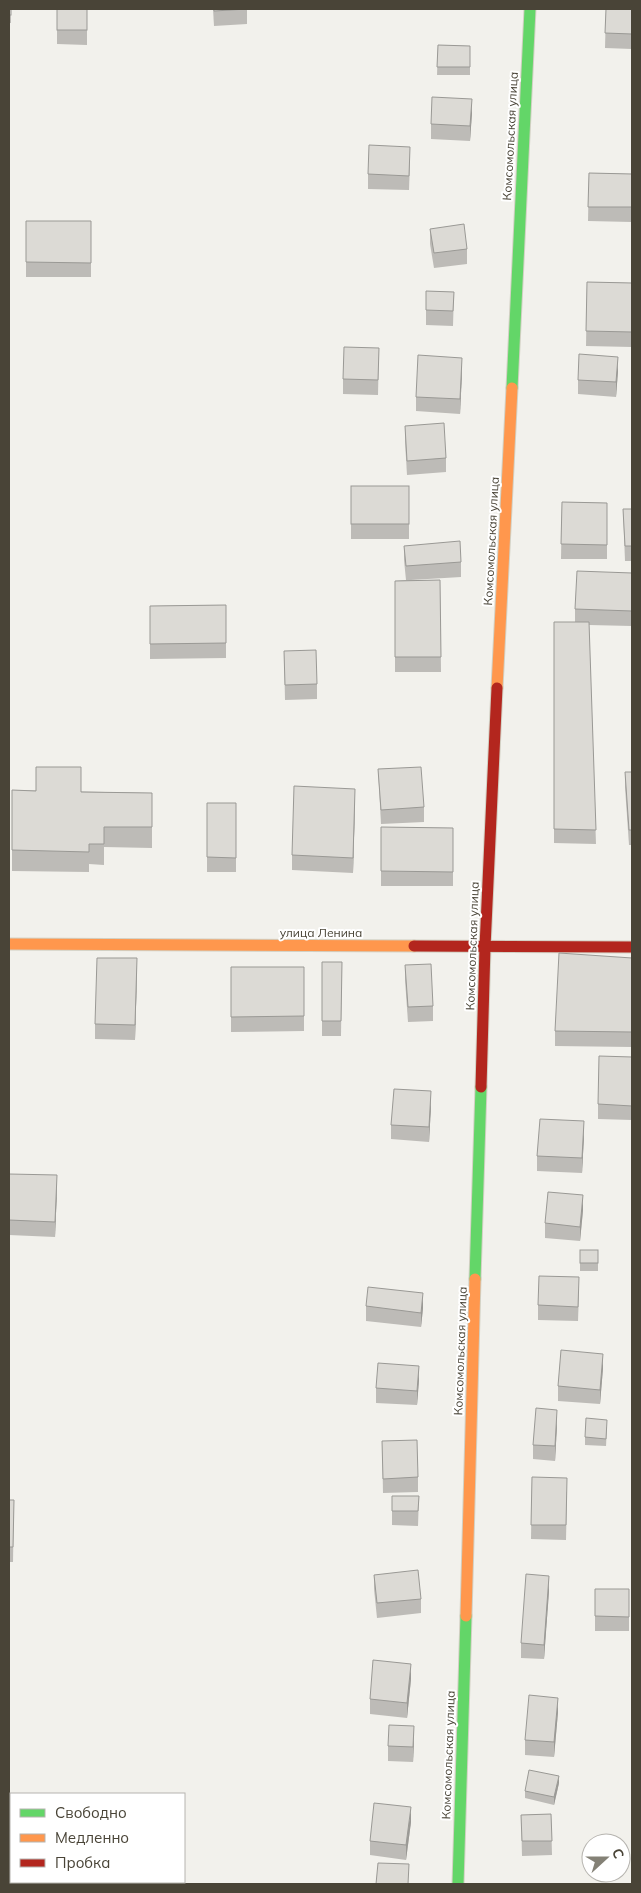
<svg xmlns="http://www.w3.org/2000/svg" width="641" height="1893" font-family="Mulish,sans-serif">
	<rect width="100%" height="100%" fill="#f2f1ec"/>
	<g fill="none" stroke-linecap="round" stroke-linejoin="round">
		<g stroke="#d2d0c3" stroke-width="13">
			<g id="fast">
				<polyline points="512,388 530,9"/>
				<polyline points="475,1279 481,1087"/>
				<polyline points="458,1884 466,1616"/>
			</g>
		</g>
		<g stroke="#d2d0c3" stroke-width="13">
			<g id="slow">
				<polyline points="497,688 512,388"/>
				<polyline points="9,944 414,946"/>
				<polyline points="466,1616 475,1279"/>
			</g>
		</g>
		<g stroke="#d2d0c3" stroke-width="13">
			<g id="jam">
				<polyline points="414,946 632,947"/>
				<polyline points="481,1087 485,947 497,688"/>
			</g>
		</g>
		<use href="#fast" stroke="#63d668" stroke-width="11"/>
		<use href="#slow" stroke="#ff974d" stroke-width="11"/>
		<use href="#jam" stroke="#b3261e" stroke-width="11"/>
	</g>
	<g fill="#bdbbb7">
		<rect x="9" y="9" width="2" height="14"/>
		<polygon points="57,9 87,9 87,45 57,44"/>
		<polygon points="213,9 247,9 247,24 214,26"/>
		<polygon points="606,9 632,9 632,49 605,48"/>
		<polygon points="438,45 470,46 470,75 437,75"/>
		<polygon points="472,113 470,141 431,139 431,124"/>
		<polygon points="410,161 409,190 368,189 368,174"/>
		<polygon points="589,173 632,174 632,222 588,221"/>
		<rect x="26" y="221" width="65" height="56"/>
		<polygon points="430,229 467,249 467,264 434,268 430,244"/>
		<polygon points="587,282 632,283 632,347 586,346"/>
		<polygon points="426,291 454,292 453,326 426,325"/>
		<polygon points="379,348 378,395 343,394 343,379"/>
		<polygon points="618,371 616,397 578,394 578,380"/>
		<polygon points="462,372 460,414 416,411 416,397"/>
		<polygon points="405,426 446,458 446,472 407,475 405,441"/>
		<rect x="351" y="486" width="58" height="53"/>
		<polygon points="562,502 607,503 607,559 561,559"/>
		<polygon points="623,509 632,509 632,561 625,561"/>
		<polygon points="404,546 461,562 461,577 411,580 440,580 441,672 395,672 395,581 406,580 404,560"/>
		<polygon points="632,573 632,626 589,625 596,844 554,843 554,622 575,622 575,609"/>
		<polygon points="226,605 226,658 150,659 150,606"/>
		<polygon points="284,651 317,684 317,699 285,700"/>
		<polygon points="378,769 424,807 424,822 381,824"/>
		<polygon points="625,772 632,772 632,845 629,845 625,787"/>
		<polygon points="12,790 152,793 152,848 104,847 104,865 89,864 89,872 12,871"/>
		<rect x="207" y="803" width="29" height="69"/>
		<polygon points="355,803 353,873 292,870 292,855"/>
		<polygon points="381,827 453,828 453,886 381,886"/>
		<polygon points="632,958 632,1047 555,1046 555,1031"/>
		<polygon points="322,962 342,962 341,1036 322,1036"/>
		<polygon points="405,965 433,1006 433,1021 408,1022 405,980"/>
		<polygon points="231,967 304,967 304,1031 231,1032"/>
		<polygon points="137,973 135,1040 95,1039 95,1024"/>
		<polygon points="632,1057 632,1120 598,1119 598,1104"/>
		<polygon points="431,1106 429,1142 391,1139 391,1125"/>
		<polygon points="584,1136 582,1173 537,1171 537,1156"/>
		<polygon points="9,1174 57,1190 55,1237 9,1235"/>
		<polygon points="583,1210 580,1241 545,1238 545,1223"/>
		<rect x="580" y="1250" width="18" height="21"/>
		<polygon points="579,1292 578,1321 538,1320 538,1305"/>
		<polygon points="366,1306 423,1308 421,1327 366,1321"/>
		<polygon points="603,1368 600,1404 558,1401 558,1386"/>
		<polygon points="419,1380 417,1405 376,1403 376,1388"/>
		<polygon points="557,1425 555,1461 533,1459 533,1445"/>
		<polygon points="607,1427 606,1446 585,1445 585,1437"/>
		<polygon points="382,1441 418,1477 418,1492 383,1493"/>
		<polygon points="532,1477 567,1492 566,1540 531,1539"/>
		<polygon points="392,1496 419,1496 418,1526 392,1525"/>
		<polygon points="9,1500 14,1500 13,1562 9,1562"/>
		<polygon points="374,1575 421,1599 421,1613 377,1618 374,1589"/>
		<rect x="595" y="1589" width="34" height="42"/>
		<polygon points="549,1591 544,1659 521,1658 521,1643"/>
		<polygon points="411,1679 407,1718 370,1714 370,1699"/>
		<polygon points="558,1712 554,1757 525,1755 525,1740"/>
		<polygon points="414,1741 413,1762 388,1761 388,1746"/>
		<polygon points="559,1783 554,1805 525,1798 525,1791"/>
		<polygon points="551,1814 552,1855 522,1856 521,1815"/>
		<polygon points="411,1822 406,1860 370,1855 370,1841"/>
	</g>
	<g fill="#9a9995">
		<polygon points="472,99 472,113 470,141 470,126"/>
		<polygon points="618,357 618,371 616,397 616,382"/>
		<polygon points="462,358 462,372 460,414 460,399"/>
		<polygon points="355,789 355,803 353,873 353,858"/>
		<polygon points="137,958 137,973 135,1040 135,1025"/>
		<polygon points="431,1091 431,1106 429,1142 429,1127"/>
		<polygon points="584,1121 584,1136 582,1173 582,1158"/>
		<polygon points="57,1175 57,1190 55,1237 55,1222"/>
		<polygon points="583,1195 583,1210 580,1241 580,1227"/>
		<polygon points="423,1293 423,1308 421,1327 421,1313"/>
		<polygon points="603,1354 603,1368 600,1404 600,1390"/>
		<polygon points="419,1366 419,1380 417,1405 417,1391"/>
		<polygon points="557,1410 557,1425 555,1461 555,1446"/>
		<polygon points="549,1576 549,1591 544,1659 544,1645"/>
		<polygon points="411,1664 411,1679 407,1718 407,1703"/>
		<polygon points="558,1698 558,1712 554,1757 554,1742"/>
		<polygon points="414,1726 414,1741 413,1762 413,1747"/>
		<polygon points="559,1776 559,1783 554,1805 554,1797"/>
		<polygon points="411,1807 411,1822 406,1860 406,1845"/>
	</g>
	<g fill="#dcdad5" stroke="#9a9995">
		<rect x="9" y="9" width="2" height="6"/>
		<rect x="57" y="9" width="30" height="21"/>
		<polygon points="214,9 247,9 214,11"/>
		<polygon points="606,9 632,9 632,34 605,33"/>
		<polygon points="438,45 470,46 470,67 437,67"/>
		<polygon points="432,97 472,99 470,126 431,124"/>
		<polygon points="369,145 410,147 409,176 368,174"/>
		<polygon points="589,173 632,174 632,207 588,207"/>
		<polygon points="26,221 91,221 91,263 26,262"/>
		<polygon points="464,224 467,249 434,253 430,229"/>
		<polygon points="587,282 632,283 632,332 586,331"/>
		<polygon points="426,291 454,292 453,311 426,310"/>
		<polygon points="344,347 379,348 378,380 343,379"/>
		<polygon points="579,354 618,357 616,382 578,380"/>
		<polygon points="418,355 462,358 460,399 416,397"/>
		<polygon points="444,423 446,458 407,461 405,426"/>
		<rect x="351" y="486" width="58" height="38"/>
		<polygon points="562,502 607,503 607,545 561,544"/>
		<polygon points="623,509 632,509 632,546 625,546"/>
		<polygon points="460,541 461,562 406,566 404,546"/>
		<polygon points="577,571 632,573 632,611 575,609"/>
		<polygon points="440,580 441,657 395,657 395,581"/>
		<polygon points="226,605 226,643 150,644 150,606"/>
		<polygon points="554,622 589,622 596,830 554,829"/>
		<polygon points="316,650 317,684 285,685 284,651"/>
		<polygon points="36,767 81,767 81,792 152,793 152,827 104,827 104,844 89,844 89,852 12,850 12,790 36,791"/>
		<polygon points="421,767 424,807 381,810 378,769"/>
		<polygon points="625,772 632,772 632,830 629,830"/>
		<polygon points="294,786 355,789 353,858 292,855"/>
		<polygon points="207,803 236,803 236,858 207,857"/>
		<polygon points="381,827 453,828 453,872 381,871"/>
		<polygon points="559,953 632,958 632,1032 555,1031"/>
		<polygon points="97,958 137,958 135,1025 95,1024"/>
		<polygon points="322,962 342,962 341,1021 322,1021"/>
		<polygon points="431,964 433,1006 408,1007 405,965"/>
		<polygon points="231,967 304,967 304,1016 231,1017"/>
		<polygon points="599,1056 632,1057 632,1106 598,1104"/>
		<polygon points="394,1089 431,1091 429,1127 391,1125"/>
		<polygon points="540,1119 584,1121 582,1158 537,1156"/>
		<polygon points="9,1174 57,1175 55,1222 9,1220"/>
		<polygon points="548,1192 583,1195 580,1227 545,1223"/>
		<rect x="580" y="1250" width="18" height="13"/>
		<polygon points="539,1276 579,1277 578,1307 538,1305"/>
		<polygon points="368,1287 423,1293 421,1313 366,1306"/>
		<polygon points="561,1350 603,1354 600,1390 558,1386"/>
		<polygon points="378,1363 419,1366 417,1391 376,1388"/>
		<polygon points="536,1408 557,1410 555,1446 533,1445"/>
		<polygon points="586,1418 607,1420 606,1439 585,1437"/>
		<polygon points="417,1440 418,1477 383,1479 382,1441"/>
		<polygon points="532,1477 567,1478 566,1525 531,1525"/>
		<polygon points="392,1496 419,1496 418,1511 392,1511"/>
		<polygon points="9,1500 14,1500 13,1547 9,1547"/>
		<polygon points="418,1570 421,1599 377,1603 374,1575"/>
		<polygon points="526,1574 549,1576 544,1645 521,1643"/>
		<polygon points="595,1589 629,1589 629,1617 595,1616"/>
		<polygon points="373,1660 411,1664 407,1703 370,1699"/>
		<polygon points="529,1695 558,1698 554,1742 525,1740"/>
		<polygon points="389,1725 414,1726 413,1747 388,1746"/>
		<polygon points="529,1770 559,1776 554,1797 525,1791"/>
		<polygon points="374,1803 411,1807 406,1845 370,1841"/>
		<polygon points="551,1814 552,1841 522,1841 521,1815"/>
		<polygon points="378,1863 409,1864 408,1884 376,1884"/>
	</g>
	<g text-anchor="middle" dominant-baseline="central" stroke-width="4" stroke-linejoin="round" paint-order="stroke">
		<g font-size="12" fill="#494437" stroke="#fff">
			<text transform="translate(510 136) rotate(-87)">Комсомольская улица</text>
			<text transform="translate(491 541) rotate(-87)">Комсомольская улица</text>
			<text x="321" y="932">улица Ленина</text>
			<text transform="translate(472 946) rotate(-88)">Комсомольская улица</text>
			<text transform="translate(460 1351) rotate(-88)">Комсомольская улица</text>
			<text transform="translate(448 1755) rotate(-88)">Комсомольская улица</text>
		</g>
	</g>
	<rect width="641" height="1893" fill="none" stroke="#494437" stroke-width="20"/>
	<rect x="10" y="1793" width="175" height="90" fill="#ffffff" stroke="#b6b4af"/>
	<rect x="20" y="1809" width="25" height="8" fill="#63d668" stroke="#b6b4af"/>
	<text x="55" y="1818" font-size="15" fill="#494437">Свободно</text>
	<rect x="20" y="1834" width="25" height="8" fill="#ff974d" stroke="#b6b4af"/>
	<text x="55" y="1843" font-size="15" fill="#494437">Медленно</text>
	<rect x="20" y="1859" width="25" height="8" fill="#b3261e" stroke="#b6b4af"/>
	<text x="55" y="1868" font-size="15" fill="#494437">Пробка</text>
	<g transform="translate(606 1858) rotate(69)"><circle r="24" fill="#ffffff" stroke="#b6b4af"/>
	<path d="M0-4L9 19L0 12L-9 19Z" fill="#848176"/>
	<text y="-8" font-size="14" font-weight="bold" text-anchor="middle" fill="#494437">С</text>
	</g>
</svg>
